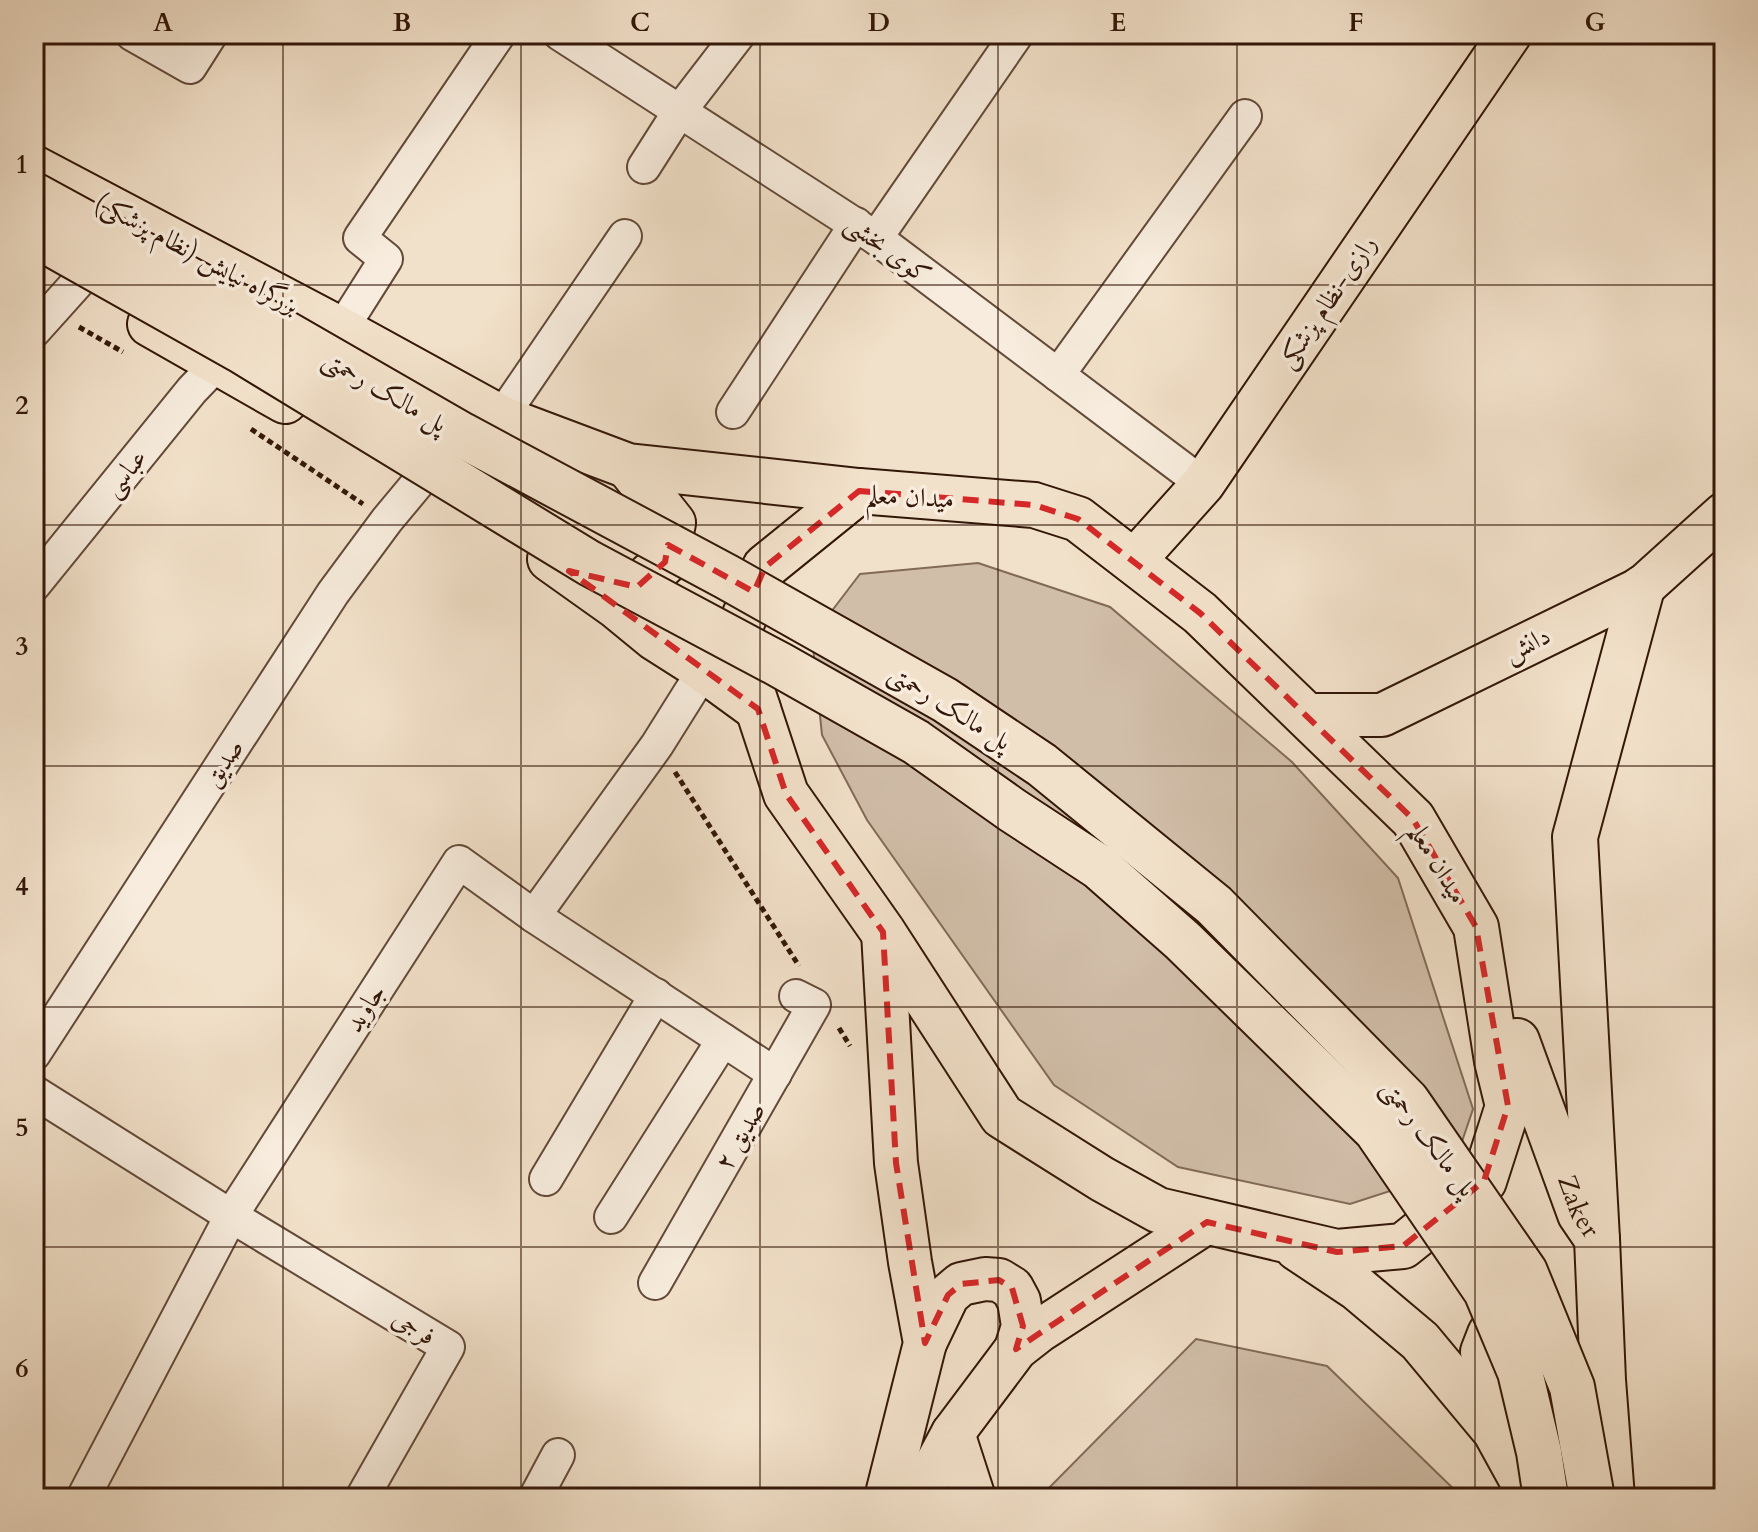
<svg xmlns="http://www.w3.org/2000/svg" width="1758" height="1532" font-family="Cardo,Amiri,serif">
	<rect width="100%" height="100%" fill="#f2e1ca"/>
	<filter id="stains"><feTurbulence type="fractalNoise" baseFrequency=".0025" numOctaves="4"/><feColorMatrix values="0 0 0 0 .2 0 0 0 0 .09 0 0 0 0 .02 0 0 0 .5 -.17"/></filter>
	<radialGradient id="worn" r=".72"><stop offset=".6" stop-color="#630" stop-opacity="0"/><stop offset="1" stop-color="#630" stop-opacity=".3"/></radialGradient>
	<g fill="#d1bea9" stroke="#826a58" stroke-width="2">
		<polygon points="978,563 1110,607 1292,762 1398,878 1473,1109 1452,1171 1350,1204 1178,1167 1054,1085 867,820 822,735 812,637 860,574"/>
		<polygon points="1196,1339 1327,1366 1463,1498 1039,1498"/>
	</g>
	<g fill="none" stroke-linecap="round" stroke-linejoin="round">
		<g stroke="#624938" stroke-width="36">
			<g id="minor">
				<polyline points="132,34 190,67 211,34"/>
				<polyline points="560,34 876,238 1203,484"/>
				<polyline points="644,167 679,112 739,34"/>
				<polyline points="876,238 1017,34"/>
				<polyline points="341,330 386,259 360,238 499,34"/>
				<polyline points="34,331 78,282"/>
				<polyline points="1058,375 1245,116"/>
				<polyline points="733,412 856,224"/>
				<polyline points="503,419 513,400 625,236"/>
				<polyline points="34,585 192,390 218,363"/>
				<polyline points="534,916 775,1074"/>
				<polyline points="34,1054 333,593 387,520 422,478"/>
				<polyline points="34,1092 231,1216 448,1347 362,1498"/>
				<polyline points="546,1179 656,995"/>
				<polyline points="611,1217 723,1040"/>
				<polyline points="655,1283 814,1005 796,996"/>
				<polyline points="83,1498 231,1216 459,862 534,916 657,745 704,670"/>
				<polyline points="535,1498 558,1455"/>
			</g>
		</g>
		<g stroke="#321608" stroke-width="46">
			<g id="major">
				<polyline points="1133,562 1203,484 1510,34"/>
				<polyline points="1305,715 1382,715 1642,588 1724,514"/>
				<polyline points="883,932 896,1163 910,1262 925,1343 886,1498"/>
				<polyline points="925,1343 948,1295 961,1284 985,1279 999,1280 1012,1288 1019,1301 1023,1326 1016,1349"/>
				<polyline points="953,1433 974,1498"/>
				<polyline points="918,1498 953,1433 1016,1349 1039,1331 1207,1222"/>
			</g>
		</g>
		<g stroke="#321608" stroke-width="48">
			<g id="highway">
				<polyline points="34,168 341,330 503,419 628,466 859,491"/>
				<polyline points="150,324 285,401"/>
				<polygon points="859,491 1034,505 1078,519 1200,613 1413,819 1476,927 1497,1061 1508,1106 1484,1181 1403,1246 1337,1252 1158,1210 1102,1179 1002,1116 883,932 786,794 735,639 765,567"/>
				<polyline points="550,559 616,606 655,638 699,666 758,709"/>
				<polyline points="602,579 637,587 665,562 673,523 628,466"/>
				<path id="s1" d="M1517,1041L1580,1214L1597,1239L1603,1380L1612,1498"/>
				<polyline points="1597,1239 1575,837 1642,588"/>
				<polyline points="1297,1248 1357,1288 1420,1341 1495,1431 1528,1491 1529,1498"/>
				<polyline points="1510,1435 1483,1352 1490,1334 1520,1319 1535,1320"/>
			</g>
		</g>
		<g stroke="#321608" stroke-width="5" stroke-dasharray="6 4" stroke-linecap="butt">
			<polyline points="79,327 123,352"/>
			<polyline points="251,429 363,504"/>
			<polyline points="675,772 799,966"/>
			<polyline points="839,1028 850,1046"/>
		</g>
		<use href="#minor" stroke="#f7ecdd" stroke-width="32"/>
		<use href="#major" stroke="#f2e1ca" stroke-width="42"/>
		<use href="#highway" stroke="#f2e1ca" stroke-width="44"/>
		<g stroke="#321608" stroke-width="48" stroke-linecap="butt">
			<g id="highway-bridge">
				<polyline points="34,195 252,314 462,435 727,577 945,700 1042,765 1214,905 1407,1101 1525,1272 1572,1387 1592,1498"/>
				<polyline points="34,234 240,350 589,563 780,665 916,742 1012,810 1099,867 1183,941 1376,1130 1486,1291 1520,1372 1539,1452 1546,1498"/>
			</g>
		</g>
		<use href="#highway-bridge" stroke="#f2e1ca" stroke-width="44"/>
	</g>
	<path fill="none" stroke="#d62828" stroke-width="6" stroke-dasharray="16 10" stroke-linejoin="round" d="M859,491L1034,505L1078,519L1200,613L1413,819L1476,927L1508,1106L1484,1181L1403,1246L1337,1252L1207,1222L1016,1349L1023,1326L1012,1288L999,1280L961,1284L948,1295L925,1343L896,1163L883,932L786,794L758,709L569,571L637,587L665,562L668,545L754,592L765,567Z"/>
	<path fill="none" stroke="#321608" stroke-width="2" stroke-opacity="0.55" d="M283,34V1498M521,34V1498M760,34V1498M998,34V1498M1237,34V1498M1475,34V1498M34,285H1724M34,525H1724M34,766H1724M34,1007H1724M34,1247H1724"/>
	<g text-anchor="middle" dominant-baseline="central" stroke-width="7" stroke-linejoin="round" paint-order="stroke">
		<g font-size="26" fill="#321608" stroke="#f7ecdd">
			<text transform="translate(888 249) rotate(36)">کوی بخشی</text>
			<text transform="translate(197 254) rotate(28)">بزرگراه نیایش (نظام پزشکی)</text>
			<text transform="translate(1327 302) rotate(-56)">رازی-نظام پزشکی</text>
			<text transform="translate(385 391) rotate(30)">پل مالک رحمتی</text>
			<text transform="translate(125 473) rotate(-51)">عباسی</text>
			<text transform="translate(910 497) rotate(3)">میدان معلم</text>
			<text transform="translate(1527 644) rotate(-26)">دانش</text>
			<text transform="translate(950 707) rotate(32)">پل مالک رحمتی</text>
			<text transform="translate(223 763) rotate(-57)">صدیق</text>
			<text transform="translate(1438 863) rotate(59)">میدان معلم</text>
			<text transform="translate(365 1008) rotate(-57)">جاوید</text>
			<text transform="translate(740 1136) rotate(-60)">صدیق ۲</text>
			<text transform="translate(1429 1138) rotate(53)">پل مالک رحمتی</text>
			<text stroke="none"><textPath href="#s1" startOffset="176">Zaker</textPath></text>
			<text transform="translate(414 1327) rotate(31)">فرجی</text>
		</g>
	</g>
	<rect width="1758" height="1532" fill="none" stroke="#f2e1ca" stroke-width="88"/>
	<rect x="44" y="44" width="1670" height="1444" fill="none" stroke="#321608" stroke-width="3"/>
	<g font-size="26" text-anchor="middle" font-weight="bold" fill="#321608">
		<text x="163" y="31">A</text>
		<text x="402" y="31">B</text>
		<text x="640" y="31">C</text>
		<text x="879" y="31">D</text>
		<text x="1118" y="31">E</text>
		<text x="1356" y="31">F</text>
		<text x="1595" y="31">G</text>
		<text x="22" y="173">1</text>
		<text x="22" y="414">2</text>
		<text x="22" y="655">3</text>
		<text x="22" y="895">4</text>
		<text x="22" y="1136">5</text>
		<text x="22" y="1377">6</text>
	</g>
	<rect width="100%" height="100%" filter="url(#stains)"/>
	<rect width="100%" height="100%" fill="url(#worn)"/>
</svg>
